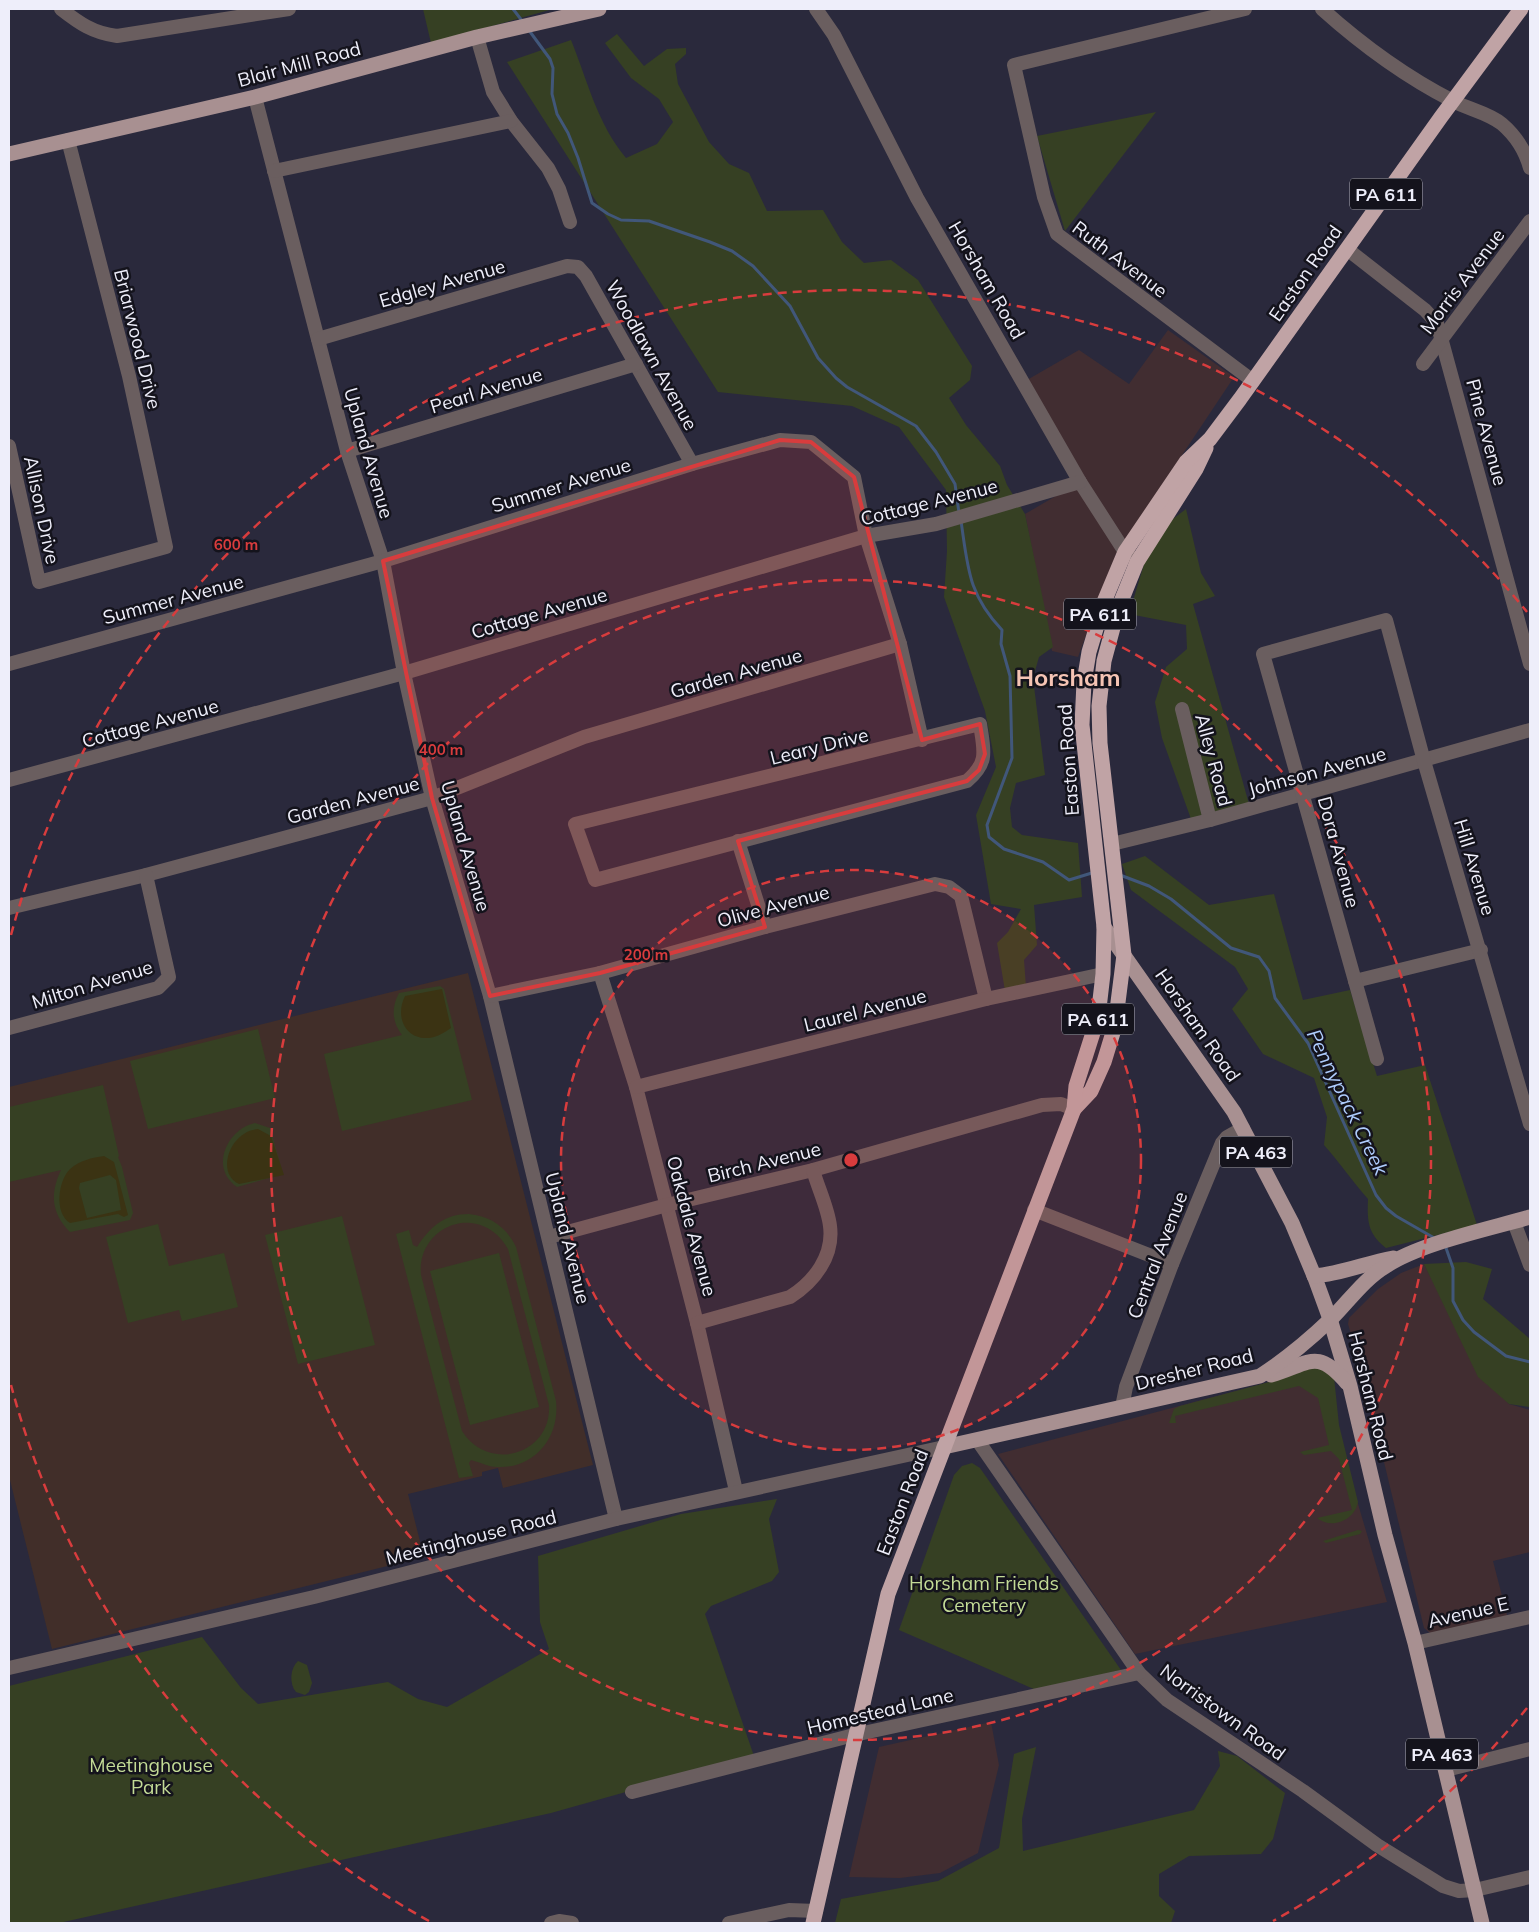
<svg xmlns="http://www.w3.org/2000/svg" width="1539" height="1932" font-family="Mulish,sans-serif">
	<rect width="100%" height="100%" fill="#2a293c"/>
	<g fill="#412d31">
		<polygon points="1168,330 1234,377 1116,554 1078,657 1052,651 1025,514 1085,479 1027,380 1079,350 1129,384"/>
		<polygon points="1424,1264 1483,1374 1509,1404 1530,1410 1530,1552 1493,1561 1508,1619 1431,1634 1424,1628 1364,1379 1348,1324 1349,1318 1378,1289 1401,1273"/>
		<polygon points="1316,1370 1335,1426 1387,1602 1135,1654 998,1454"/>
		<polygon points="991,1722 999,1765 978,1853 940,1873 900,1878 849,1877 879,1747"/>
	</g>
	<polygon fill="#412e29" points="468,973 593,1465 503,1488 498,1468 482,1472 482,1476 408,1494 424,1557 52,1649 9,1476 9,1087"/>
	<g fill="#364023" fill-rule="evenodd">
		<polygon points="423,9 553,9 431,43"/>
		<path d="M617,34L644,66L667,49L686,48V54L675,64L678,84L709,142L729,164L749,173L767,211L823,210L842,242L864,263L891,260L918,280L972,366L970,380L949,398L966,425L1000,466L1007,485L1025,514L1053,647L1039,657L1033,678L1045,775L1016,783L1010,808L1012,827L1022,835L1078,843L1082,897L1034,905L1037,945L1024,960L1026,987L1005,991L997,943L1008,932L1021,909L991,904L976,815L996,767L985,711L944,597L947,551L946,490L899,427L852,406L718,392L507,62L571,40C588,82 597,123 626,158L657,144L673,122L659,99L631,78L605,43Z"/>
		<polygon points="1156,112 1065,231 1037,136"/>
		<polygon points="1186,509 1201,573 1215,596 1193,604 1249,804 1191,819 1162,738 1155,702 1166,667 1187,649 1186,625 1129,614 1145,561 1165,525"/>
		<path d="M1145,856L1209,905L1274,894L1303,1000L1350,990L1377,1076L1425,1065L1477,1225L1386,1248C1368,1234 1367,1222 1368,1199C1352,1181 1340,1163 1324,1145L1327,1117L1314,1078L1263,1054L1232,1009L1248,989L1235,967L1131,890L1122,864Z"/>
		<path d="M440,986L444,989L472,1100L342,1131L324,1054L402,1035C392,1022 391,1008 399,993Z"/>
		<polygon points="258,1029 275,1098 148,1129 130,1061"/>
		<path d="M103,1085L119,1156L118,1157L122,1167L133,1213L130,1220L70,1232C51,1213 50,1193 61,1170L9,1182V1107Z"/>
		<path d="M255,1123L270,1128L283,1174L237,1187C209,1168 227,1129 255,1123Z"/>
		<path d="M469,1214C491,1216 507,1228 516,1247L556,1401C560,1437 535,1469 497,1467C488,1467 480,1462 471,1460L469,1463L473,1476L459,1478L396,1234L409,1230L413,1245L417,1247C430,1227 444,1214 469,1214ZM461,1223C481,1221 498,1231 508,1249L549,1405C552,1455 488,1473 462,1431L421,1275C418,1250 435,1227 461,1223Z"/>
		<polygon points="342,1216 375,1345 298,1364 265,1235"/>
		<polygon points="158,1224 169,1266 224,1253 238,1307 182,1321 179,1310 128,1323 106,1237"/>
		<polygon points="499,1253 539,1407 470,1425 430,1271"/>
		<polygon points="1466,1262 1492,1269 1483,1299 1530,1339 1530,1407 1509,1404 1478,1377 1424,1264"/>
		<path d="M1316,1366L1334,1377L1339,1425L1358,1502C1355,1520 1332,1530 1317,1518L1352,1510L1339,1459L1331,1451L1304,1455L1300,1452L1329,1445L1318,1398L1299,1386L1175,1416L1176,1423H1169L1174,1409L1180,1406L1277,1380Z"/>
		<polygon points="972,1463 980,1468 1121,1670 1036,1690 899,1630 954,1475 962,1466"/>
		<polygon points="777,1499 769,1519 779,1572 772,1581 711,1606 705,1614 754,1756 551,1813 59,1923 9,1923 9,1686 202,1637 241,1688 258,1704 388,1682 418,1699 447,1707 549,1649 540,1622 538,1556 681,1514"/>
		<polygon points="1358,1530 1362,1531 1360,1534 1326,1543 1323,1541"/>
		<path d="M298,1661L307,1665L312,1683L309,1692L305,1695L296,1692C289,1684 290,1668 298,1661Z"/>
		<polygon points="1036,1747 1022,1819 1023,1851 1194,1810 1220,1766 1218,1751 1237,1756 1285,1793 1273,1839 1261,1854 1189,1856 1159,1874 1159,1896 1175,1911 1171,1923 835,1923 841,1899 938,1881 999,1848 1014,1754"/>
	</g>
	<g fill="#3b3313" fill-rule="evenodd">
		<path d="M442,989L451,1028C444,1033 437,1037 429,1038C404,1040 395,1015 405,996Z"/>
		<path d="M258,1129L271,1136L284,1175L239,1184C215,1173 230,1131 258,1129Z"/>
		<path d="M104,1156L114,1162L128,1215L124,1217L118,1214L70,1223C54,1213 58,1181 70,1169C80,1160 92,1158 104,1156ZM110,1175L116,1180L121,1210L87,1218L79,1188L80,1183Z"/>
	</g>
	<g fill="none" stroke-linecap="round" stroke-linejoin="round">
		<g stroke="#41577a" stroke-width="3">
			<polyline points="513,9 523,22"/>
			<polyline points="528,29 550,59 553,68 552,94 557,114 568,133 578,158 592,203 608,214 621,220 649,221 710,242 732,251 753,266 790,306 818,358 836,378 847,387 916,426 936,452 955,484 959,513"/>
			<path d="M961,521C968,568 968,594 1002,630L1001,644L1010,676L1012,758L987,825L989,837L1004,849L1043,862L1069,880L1095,872"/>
			<polyline points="1120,875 1149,886 1171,899 1231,948 1259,957 1269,971 1275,998 1308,1043 1376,1195 1386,1208 1396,1216 1436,1239"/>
			<polyline points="1445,1245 1453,1268 1453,1301 1463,1320 1474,1332 1506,1356 1530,1362"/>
		</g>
		<g stroke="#6a5e5f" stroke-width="14">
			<path d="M61,9C79,23 93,33 117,36L289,9"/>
			<polyline points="816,9 834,35 917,198 1080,482 1125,552 1133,559"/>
			<polyline points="1245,9 1014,65 1044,197 1057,234 1253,381"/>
			<path d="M1322,9C1361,44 1406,77 1453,101C1468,109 1489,113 1502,124C1516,136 1525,150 1530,168"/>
			<polyline points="477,37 493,92 511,121 548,168 559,189 570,222"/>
			<polyline points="255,97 347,451 383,561 404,673 432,798 490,996 616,1519"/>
			<polyline points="274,171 511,121"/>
			<polyline points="1347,249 1425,310 1437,323 1530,664"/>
			<polyline points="318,339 567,266 578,267 586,276 692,464"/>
			<polyline points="1423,364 1530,221"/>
			<polyline points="9,446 39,582 166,547 129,376 68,140"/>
			<polyline points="347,451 636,364"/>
			<polyline points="9,664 383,561 692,464 780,440 811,442 854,477 866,536 900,644 922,740"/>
			<polyline points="1182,709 1210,820"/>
			<path d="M980,724C984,751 989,762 967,781L595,880L575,824Z"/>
			<polyline points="9,780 404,673 866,536 936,524 1080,482"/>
			<polyline points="738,841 765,927"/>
			<polyline points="1112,844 1210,820 1530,730"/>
			<polyline points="9,908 146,875 432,798 584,737 900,644"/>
			<polyline points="600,973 636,1087 697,1323 736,1491"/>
			<polyline points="1355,981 1481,950"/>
			<polyline points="490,996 600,973 765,927 935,884 949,887 961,896 986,999"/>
			<polyline points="9,1028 158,988 169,977 146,875"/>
			<polyline points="1377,1059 1263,654 1386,620 1424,761 1530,1124"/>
			<polyline points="636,1087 986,999 1103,974"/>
			<polyline points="1034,1210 1172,1264"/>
			<polyline points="1514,1222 1530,1265"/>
			<polyline points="549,1237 667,1205 813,1170 1042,1105 1061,1104 1074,1109"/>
			<path d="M697,1323L790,1297C814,1282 834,1256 830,1226C828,1208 818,1188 813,1170"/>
			<polyline points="1122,1407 1126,1387 1172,1264 1222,1143 1227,1137 1243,1128"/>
			<polyline points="978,1441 1139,1673 1167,1700 1303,1791 1377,1845 1443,1886 1459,1891 1475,1890 1530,1877"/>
			<polyline points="1415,1643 1530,1617"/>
			<polyline points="9,1668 314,1597 616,1519 944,1447"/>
			<polyline points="1446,1770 1530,1749"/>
			<polyline points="632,1792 854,1735 1139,1673"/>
			<polyline points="551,1923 559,1921 572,1923"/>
			<polyline points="729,1923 789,1910 816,1911"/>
		</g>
		<g stroke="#a89091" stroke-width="15">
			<polyline points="9,154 255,97 477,37 599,9"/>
			<polyline points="1104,927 1234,1112 1292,1223 1315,1278 1330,1319 1350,1386 1385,1535 1415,1643 1482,1923"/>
			<path d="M1314,1276C1341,1274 1366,1263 1393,1258"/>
			<path d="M1271,1375C1310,1364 1316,1347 1347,1383"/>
			<path d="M944,1447L1260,1376C1285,1360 1309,1340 1331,1319C1349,1301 1364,1279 1386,1266C1421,1243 1489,1229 1530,1217"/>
		</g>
		<g stroke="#c0a3a5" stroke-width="15">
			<polyline points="1074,1109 1091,1091 1104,1062 1115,1026 1124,955 1100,743 1099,706 1104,661 1118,609 1137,562 1196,469 1206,448"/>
			<polyline points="813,1923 888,1594 1074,1109 1076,1086 1098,1017 1103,974 1104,927 1082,725 1084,682 1089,652 1104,602 1125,552 1186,462 1210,439 1240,399 1441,117 1521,9"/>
		</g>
	</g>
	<path fill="#d83c3d" fill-opacity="0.2" stroke="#d83c3d" stroke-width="4" stroke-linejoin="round" d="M780,440L811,442L854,477L922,740L980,724L985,754L979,770L967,781L738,841L765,927L600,973L490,996L432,798L383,561Z"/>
	<circle cx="851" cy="1160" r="290" fill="#d83c3d" fill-opacity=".12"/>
	<g fill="none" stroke="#d83c3d" stroke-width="2.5" stroke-dasharray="9 6">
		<circle cx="851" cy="1160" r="290"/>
		<circle cx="851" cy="1160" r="580"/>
		<path d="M1527 1708A870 870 0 0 1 1273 1921M429 1921A870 870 0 0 1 11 1385M11 935A870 870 0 0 1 1527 612"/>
	</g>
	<g text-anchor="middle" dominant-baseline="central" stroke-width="5" stroke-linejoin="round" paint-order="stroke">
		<g fill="#14131c" stroke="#adacb7" stroke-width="1">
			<rect x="1350" y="178.5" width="72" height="31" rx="4"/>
			<rect x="1064" y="598.5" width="72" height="31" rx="4"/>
			<rect x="1062" y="1003.5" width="72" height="31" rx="4"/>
			<rect x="1220" y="1136.5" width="72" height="31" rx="4"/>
			<rect x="1406" y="1738.5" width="72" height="31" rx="4"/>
		</g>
		<g font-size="18" font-weight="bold" fill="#eeeefa">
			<text x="1386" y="194">PA 611</text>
			<text x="1100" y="614">PA 611</text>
			<text x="1098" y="1019">PA 611</text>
			<text x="1256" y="1152">PA 463</text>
			<text x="1442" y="1754">PA 463</text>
		</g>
		<g font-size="19" fill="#eeeefa" stroke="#14131c">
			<text transform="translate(299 64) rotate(-15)">Blair Mill Road</text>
			<text transform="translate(1120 259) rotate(37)">Ruth Avenue</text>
			<text transform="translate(1305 273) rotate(-55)">Easton Road</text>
			<text transform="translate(987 280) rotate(60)">Horsham Road</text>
			<text transform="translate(1462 281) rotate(-53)">Morris Avenue</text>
			<text transform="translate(442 283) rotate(-16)">Edgley Avenue</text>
			<text transform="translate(138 339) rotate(76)">Briarwood Drive</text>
			<text transform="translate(652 355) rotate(61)">Woodlawn Avenue</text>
			<text transform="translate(486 390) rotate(-17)">Pearl Avenue</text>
			<text transform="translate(1487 432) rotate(75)">Pine Avenue</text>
			<text transform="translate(369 453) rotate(74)">Upland Avenue</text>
			<text transform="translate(561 485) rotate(-17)">Summer Avenue</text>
			<text transform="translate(929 502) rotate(-14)">Cottage Avenue</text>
			<text transform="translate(42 510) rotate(78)">Allison Drive</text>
			<text transform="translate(173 599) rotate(-15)">Summer Avenue</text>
			<text transform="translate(539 613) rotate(-16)">Cottage Avenue</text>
			<text transform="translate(736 673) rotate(-16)">Garden Avenue</text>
			<text transform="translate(150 723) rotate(-15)">Cottage Avenue</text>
			<text transform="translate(819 746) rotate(-14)">Leary Drive</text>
			<text transform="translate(1068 760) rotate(-94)">Easton Road</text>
			<text transform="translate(1214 760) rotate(75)">Alley Road</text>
			<text transform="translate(1317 771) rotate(-15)">Johnson Avenue</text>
			<text transform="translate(353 800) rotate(-15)">Garden Avenue</text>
			<text transform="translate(466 846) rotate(74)">Upland Avenue</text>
			<text transform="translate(1339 852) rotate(75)">Dora Avenue</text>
			<text transform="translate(1475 867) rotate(73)">Hill Avenue</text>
			<text transform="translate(773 906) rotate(-15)">Olive Avenue</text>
			<text transform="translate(92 984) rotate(-17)">Milton Avenue</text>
			<text transform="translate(865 1010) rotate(-14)">Laurel Avenue</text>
			<text transform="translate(1198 1025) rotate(55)">Horsham Road</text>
			<text transform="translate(764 1162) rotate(-14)">Birch Avenue</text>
			<text transform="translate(692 1226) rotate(75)">Oakdale Avenue</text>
			<text transform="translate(568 1238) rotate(76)">Upland Avenue</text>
			<text transform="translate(1157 1255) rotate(-69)">Central Avenue</text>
			<text transform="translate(1194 1369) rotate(-14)">Dresher Road</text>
			<text transform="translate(1371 1396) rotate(76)">Horsham Road</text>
			<text transform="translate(902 1502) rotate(-69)">Easton Road</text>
			<text transform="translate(471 1537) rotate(-14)">Meetinghouse Road</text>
			<text transform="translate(1468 1612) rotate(-13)">Avenue E</text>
			<text transform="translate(880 1711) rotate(-13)">Homestead Lane</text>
			<text transform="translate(1223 1712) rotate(36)">Norristown Road</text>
		</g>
		<g font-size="19" fill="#c3db96" stroke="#14131c">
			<text x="984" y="1583">Horsham Friends<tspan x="984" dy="22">Cemetery</tspan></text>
			<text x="151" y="1765">Meetinghouse<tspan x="151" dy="22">Park</tspan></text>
		</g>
		<g font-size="20" font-style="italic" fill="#aeccfc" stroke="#14131c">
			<text transform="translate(1348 1102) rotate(64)">Pennypack Creek</text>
		</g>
		<g font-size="24" font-weight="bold" fill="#f5c4b4" stroke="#14131c">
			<text x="1068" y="677">Horsham</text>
		</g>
	</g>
	<circle cx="851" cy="1160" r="8" fill="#d83c3d" stroke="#14131c" stroke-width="2.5"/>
	<g font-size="15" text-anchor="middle" font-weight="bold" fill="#d83c3d" stroke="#14131c" stroke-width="5" stroke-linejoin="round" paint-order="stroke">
		<text x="236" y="550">600 m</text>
		<text x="441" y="755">400 m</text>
		<text x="646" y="960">200 m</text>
	</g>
	<rect width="1539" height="1932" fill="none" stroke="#eeeefa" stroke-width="20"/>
</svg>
